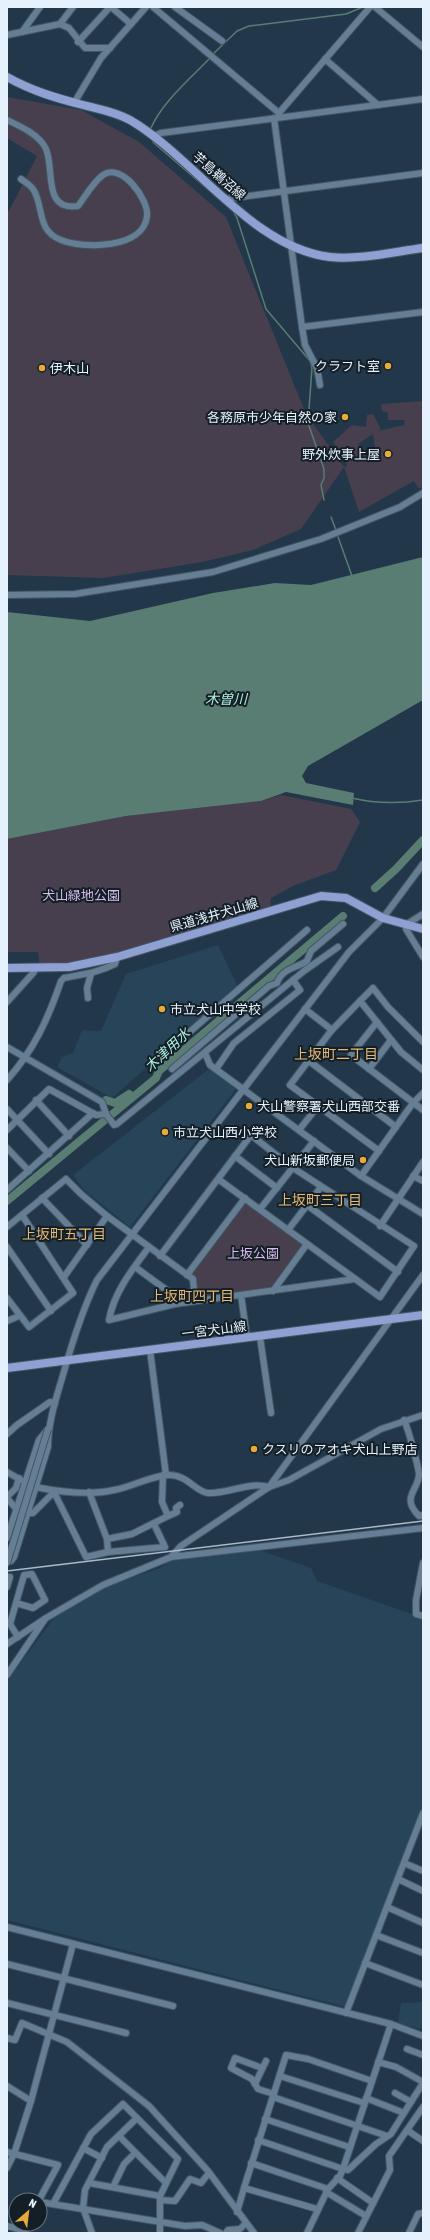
<svg xmlns="http://www.w3.org/2000/svg" width="430" height="2240" font-family="'Asap Condensed','Noto Sans JP',sans-serif">
	<rect width="100%" height="100%" fill="#22384a"/>
	<g fill="#274459">
		<polygon points="218,945 238,987 112,1098 57,1067 62,1057 73,1053 82,1030 101,1031 126,974"/>
		<polygon points="209,1069 236,1089 130,1227 84,1190 73,1175"/>
		<polygon points="256,1549 311,1568 317,1581 423,1618 423,1808 346,2007 7,1920 7,1681 54,1618 107,1586 160,1568 174,1558"/>
		<polygon points="423,2002 423,2023 420,2029 398,2023 401,2003"/>
	</g>
	<g fill="#473f4e" fill-rule="evenodd">
		<path d="M7,97L81,110L139,142L226,217L306,414L344,467L347,466L346,460L333,442L352,425L366,427L367,415L373,414L381,429L378,431L404,425L405,420H388V413L382,411L381,404L423,401V487L419,489L414,481L359,512L344,467L301,529L253,550L202,562L103,578L7,575V211H9L37,156L7,138ZM373,434L377,461L369,462L358,444Z"/>
		<polygon points="281,795 351,809 360,822 336,870 293,886 271,898 270,911 117,957 40,968 38,952 7,952 7,839 126,816 261,801"/>
		<polygon points="245,1198 307,1244 273,1291 195,1301 193,1279 187,1275"/>
	</g>
	<polygon fill="#597c73" points="423,557 423,700 308,766 302,776 306,783 354,793 353,805 286,792 261,801 126,816 7,839 7,612 90,621 213,593 275,583 311,585"/>
	<g fill="none" stroke-linecap="round" stroke-linejoin="round">
		<g stroke="#597c73" stroke-width="1.5">
			<polyline points="213,54 237,31 249,26 346,14 363,7"/>
			<path d="M150,130C162,102 190,79 211,57"/>
			<polyline points="152,140 154,143 233,211 237,218 266,309 310,361 312,368 308,423 324,469 324,478 321,485 324,500"/>
			<polyline points="331,517 336,530"/>
			<polyline points="337,534 352,576"/>
			<path d="M352,798C377,804 398,804 423,800"/>
		</g>
		<g stroke="#597c73" stroke-width="8">
			<polyline points="375,888 396,869 423,840"/>
			<polyline points="106,1100 115,1103 129,1094"/>
			<polyline points="7,1201 156,1078 159,1071 343,916"/>
		</g>
		<g stroke="#425665" stroke-width="8">
			<g id="minor">
				<polyline points="111,7 131,24"/>
				<polyline points="153,7 279,113"/>
				<polyline points="175,7 222,41"/>
				<polyline points="375,7 423,47"/>
				<polyline points="60,24 73,7"/>
				<polyline points="22,32 40,7"/>
				<polyline points="7,35 60,24 69,28 85,48 110,48"/>
				<polyline points="78,42 110,7"/>
				<polyline points="325,59 378,105"/>
				<polyline points="74,103 101,58 146,7"/>
				<polyline points="279,116 279,113 370,7"/>
				<polyline points="274,118 302,327 305,345 317,368 320,385"/>
				<path d="M7,120C20,126 40,135 46,149C55,170 42,211 78,206C85,197 93,182 103,175C122,162 149,200 147,216C144,249 83,249 61,240C36,231 44,205 33,189C30,185 25,182 21,179"/>
				<polyline points="154,136 161,133 423,99"/>
				<polyline points="226,199 423,173"/>
				<polyline points="302,327 423,312"/>
				<polyline points="7,595 75,594 213,572 321,539 400,507 423,493"/>
				<polyline points="423,914 407,924 406,929 423,957"/>
				<polyline points="88,998 87,988 91,974"/>
				<polyline points="360,1001 373,988 388,1007 423,1042"/>
				<polyline points="7,1002 34,972 34,968"/>
				<polyline points="305,1009 332,1030"/>
				<polyline points="377,1022 351,1055 423,1110"/>
				<polyline points="7,1047 102,1102 106,1114 96,1115 49,1089 7,1130"/>
				<polyline points="205,1053 210,1065 361,1176 423,1214"/>
				<polyline points="162,1056 307,930"/>
				<polyline points="309,1061 396,1127"/>
				<path d="M172,1069L269,986L277,983C282,968 297,968 307,961L311,951L343,924"/>
				<polyline points="216,1069 234,1043 300,990 293,980"/>
				<polyline points="369,1069 391,1040"/>
				<path d="M7,1080C34,1050 48,1019 61,981L64,978C84,974 97,973 115,964L117,957"/>
				<polyline points="36,1100 69,1136"/>
				<polyline points="7,1109 49,1154"/>
				<polyline points="106,1114 114,1125 117,1124 304,971 338,947"/>
				<polyline points="299,1130 318,1106"/>
				<polyline points="7,1148 29,1171"/>
				<polyline points="379,1151 290,1085 331,1031 360,1001 401,1052 423,1070"/>
				<polyline points="235,1156 277,1188"/>
				<polyline points="361,1176 413,1103 423,1093"/>
				<polyline points="413,1176 423,1181"/>
				<polyline points="7,1190 93,1113"/>
				<polyline points="42,1198 87,1245"/>
				<polyline points="307,1205 398,1272"/>
				<polyline points="260,1209 314,1141"/>
				<polyline points="380,1226 423,1162"/>
				<polyline points="7,1227 66,1179 81,1194 107,1216 193,1279 195,1301"/>
				<polyline points="288,1230 321,1187"/>
				<polyline points="7,1247 51,1311"/>
				<path d="M149,1247C132,1270 114,1292 109,1320L175,1304L355,1279"/>
				<polyline points="160,1256 251,1135 293,1168 414,1246 380,1297 218,1179"/>
				<polyline points="135,1267 172,1294 175,1297 175,1304"/>
				<polyline points="187,1275 245,1198"/>
				<polyline points="64,1277 107,1216"/>
				<polyline points="273,1291 307,1244"/>
				<polyline points="241,1295 247,1338"/>
				<polyline points="7,1298 29,1327 73,1293 22,1215"/>
				<polyline points="7,1321 19,1316"/>
				<polyline points="260,1337 271,1413"/>
				<polyline points="150,1350 166,1475"/>
				<path d="M404,1420C408,1428 418,1465 419,1474C419,1490 400,1497 419,1516L423,1515"/>
				<polyline points="7,1434 17,1425 50,1402 55,1403"/>
				<polyline points="7,1472 21,1480"/>
				<path d="M35,1487C60,1492 89,1496 114,1490C133,1487 151,1475 170,1475C187,1475 196,1492 208,1493C228,1494 250,1481 269,1487"/>
				<polyline points="269,1487 423,1275"/>
				<polyline points="89,1492 107,1539 108,1552"/>
				<polyline points="53,1494 56,1496 86,1557 108,1552 165,1547 154,1524"/>
				<polyline points="7,1497 16,1488 19,1478"/>
				<polyline points="7,1498 17,1510"/>
				<polyline points="27,1513 33,1513 55,1491"/>
				<polyline points="168,1516 177,1512 176,1508 180,1505"/>
				<polyline points="7,1538 39,1440 47,1430"/>
				<polyline points="107,1539 132,1534 168,1516 162,1502 163,1475"/>
				<polyline points="171,1557 181,1546 269,1487 289,1480 381,1429 423,1415"/>
				<path d="M7,1561H11L14,1557L48,1447C48,1422 56,1399 63,1375C72,1343 82,1310 97,1280L349,952L383,918L423,864"/>
				<polyline points="423,1563 416,1600 416,1614 423,1616"/>
				<polyline points="7,1577 10,1577 7,1587"/>
				<polyline points="16,1603 33,1608 45,1600 32,1574 24,1575 10,1624 18,1637"/>
				<polyline points="7,1644 46,1618 103,1585 171,1557 423,1528"/>
				<polyline points="7,1675 45,1619"/>
				<polyline points="404,1863 423,1871"/>
				<polyline points="398,1879 423,1891"/>
				<polyline points="387,1907 423,1923"/>
				<polyline points="7,1927 391,2024 423,2036"/>
				<polyline points="376,1935 423,1953"/>
				<polyline points="365,1963 423,1985"/>
				<polyline points="7,1964 173,2006"/>
				<polyline points="7,2003 126,2033"/>
				<polyline points="346,2013 423,1813"/>
				<polyline points="7,2038 15,2040 22,2023 67,2042 149,2106 208,2171 254,2233"/>
				<polyline points="407,2049 423,2055"/>
				<polyline points="378,2062 396,2067 423,2082"/>
				<polyline points="262,2068 235,2058 231,2068 252,2079 258,2089 274,2094"/>
				<polyline points="280,2076 364,2103"/>
				<polyline points="255,2084 266,2061"/>
				<polyline points="7,2086 31,2101"/>
				<polyline points="395,2093 411,2102"/>
				<polyline points="273,2097 387,2136"/>
				<polyline points="404,2113 423,2083"/>
				<polyline points="265,2119 349,2147"/>
				<polyline points="407,2130 423,2141"/>
				<polyline points="119,2136 166,2183"/>
				<polyline points="258,2140 343,2169 391,2024"/>
				<polyline points="83,2148 102,2158"/>
				<polyline points="7,2152 58,2165 39,2200"/>
				<polyline points="251,2163 328,2189"/>
				<polyline points="7,2168 14,2154 31,2101 73,1944"/>
				<polyline points="337,2178 373,2203"/>
				<polyline points="89,2183 160,2196"/>
				<polyline points="113,2187 124,2164 135,2153"/>
				<polyline points="326,2192 366,2216"/>
				<polyline points="160,2200 175,2201 190,2179 201,2183 209,2173"/>
				<polyline points="40,2202 185,2226 202,2225 220,2233"/>
				<polyline points="53,2204 91,2134 123,2104 178,2159 160,2196 160,2233"/>
				<polyline points="317,2209 244,2188 286,2055 308,2059 372,2081"/>
				<polyline points="237,2212 244,2188"/>
				<polyline points="7,2226 26,2231"/>
				<polyline points="92,2233 83,2208 85,2190 107,2147 137,2118"/>
				<polyline points="226,2233 228,2230 240,2229 246,2223"/>
				<polyline points="307,2233 328,2189 340,2176 343,2169 348,2170 376,2144 391,2134 404,2113 366,2098"/>
				<polyline points="358,2233 390,2170 389,2156 423,2107"/>
				<polyline points="409,2233 418,2214 423,2213"/>
			</g>
		</g>
		<g stroke="#425665" stroke-width="10">
			<g id="major">
				<path d="M7,77C32,91 56,98 83,105C99,109 116,112 130,120C195,158 252,248 330,257C360,260 393,252 423,248"/>
				<polyline points="7,968 69,967 117,957 321,896 346,898 383,918 423,929"/>
				<polyline points="7,1368 423,1315"/>
			</g>
		</g>
		<use href="#minor" stroke="#667e93" stroke-width="6"/>
		<use href="#major" stroke="#8fa0d3" stroke-width="8"/>
		<polyline stroke="#a9b9c7" stroke-width="1.5" points="7,1571 423,1521"/>
		<g stroke="#425665" stroke-width="8" stroke-linecap="butt">
			<polyline id="minor-bridge" points="7,1563 48,1429"/>
		</g>
		<use href="#minor-bridge" stroke="#667e93" stroke-width="6"/>
	</g>
	<g fill="#e8ab37" stroke="#141e26" stroke-width="1.5">
		<circle cx="388" cy="366" r="4"/>
		<circle cx="42" cy="368" r="4"/>
		<circle cx="345" cy="417" r="4"/>
		<circle cx="388" cy="454" r="4"/>
		<circle cx="162" cy="1009" r="4"/>
		<circle cx="249" cy="1106" r="4"/>
		<circle cx="165" cy="1132" r="4"/>
		<circle cx="363" cy="1160" r="4"/>
		<circle cx="254" cy="1449" r="4"/>
	</g>
	<g text-anchor="middle" dominant-baseline="central" stroke-width="4" stroke-linejoin="round" paint-order="stroke">
		<g font-size="13" fill="#e5f2fe" stroke="#141e26">
			<text transform="translate(219 176) rotate(41)">芋島鵜沼線</text>
			<text transform="translate(214 915) rotate(-16)">県道浅井犬山線</text>
			<text transform="translate(214 1330) rotate(-7)">一宮犬山線</text>
		</g>
		<g font-size="13" fill="#e5f2fe" stroke="#141e26" text-anchor="start">
			<text x="380" y="366" text-anchor="end">クラフト室</text>
			<text x="50" y="368">伊木山</text>
			<text x="337" y="417" text-anchor="end">各務原市少年自然の家</text>
			<text x="380" y="454" text-anchor="end">野外炊事上屋</text>
			<text x="170" y="1009">市立犬山中学校</text>
			<text x="257" y="1106">犬山警察署犬山西部交番</text>
			<text x="173" y="1132">市立犬山西小学校</text>
			<text x="355" y="1160" text-anchor="end">犬山新坂郵便局</text>
			<text x="262" y="1449">クスリのアオキ犬山上野店</text>
		</g>
		<g font-size="13" fill="#d6bbeb" stroke="#141e26">
			<text x="81" y="895">犬山緑地公園</text>
			<text x="253" y="1253">上坂公園</text>
		</g>
		<g font-size="14" font-style="italic" fill="#aaefde" stroke="#141e26">
			<text x="226" y="699">木曽川</text>
			<text transform="translate(167 1050) rotate(-43)">木津用水</text>
		</g>
		<g font-size="14" fill="#e4ba74" stroke="#141e26">
			<text x="336" y="1054">上坂町二丁目</text>
			<text x="320" y="1200">上坂町三丁目</text>
			<text x="64" y="1234">上坂町五丁目</text>
			<text x="192" y="1296">上坂町四丁目</text>
		</g>
	</g>
	<rect width="430" height="2240" fill="none" stroke="#e5f2fe" stroke-width="16"/>
	<g transform="translate(28 2212) rotate(28)"><circle r="19" fill="#141e26" stroke="#68737c"/>
	<path d="M0-3L7 15L0 10L-7 15Z" fill="#e8ab37"/>
	<text y="-6" font-size="11" font-weight="bold" text-anchor="middle" fill="#e5f2fe">N</text>
	</g>
</svg>
